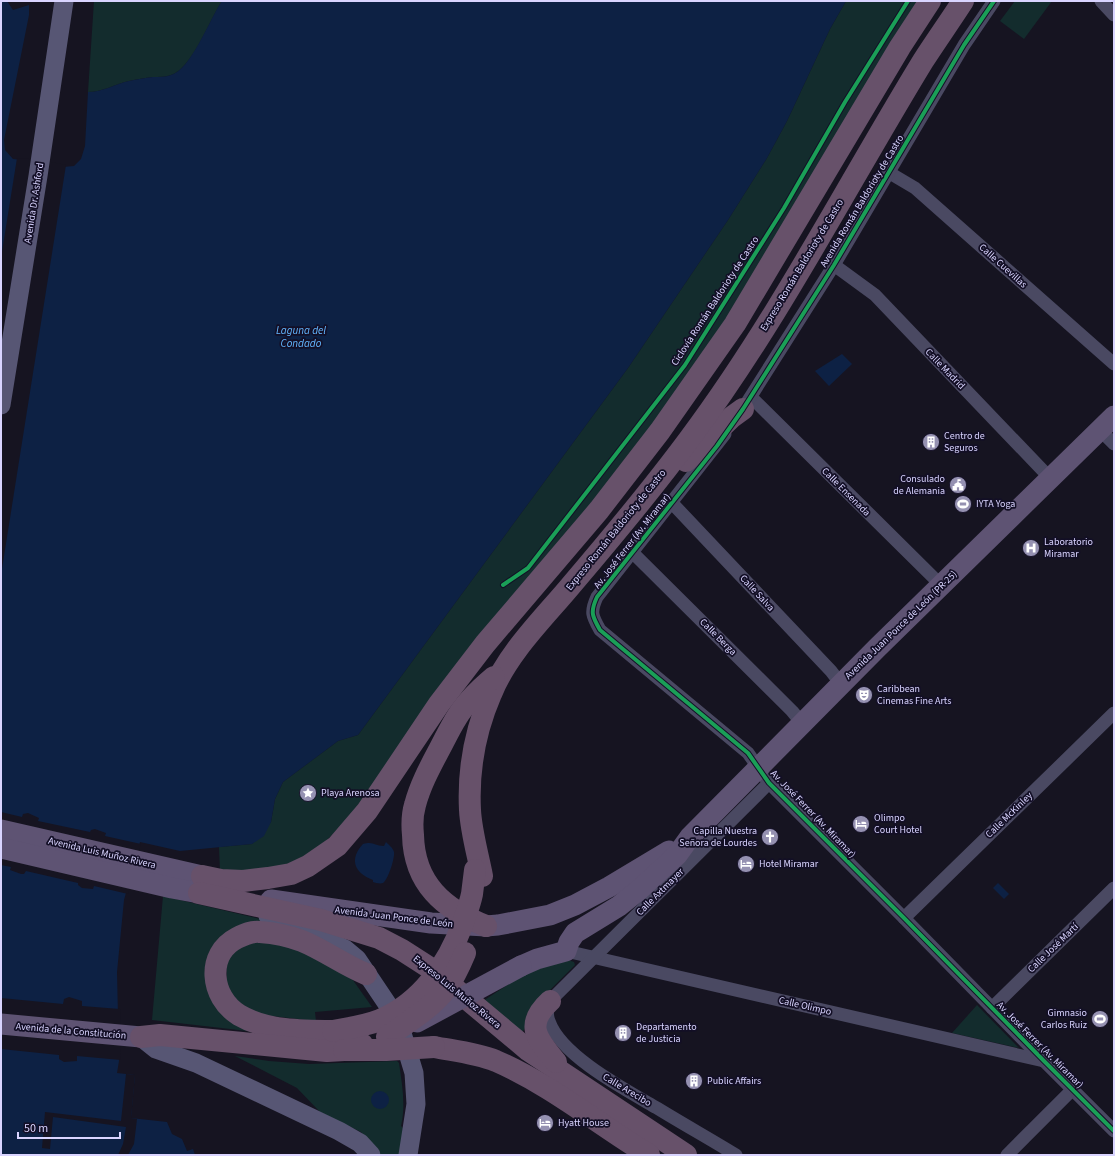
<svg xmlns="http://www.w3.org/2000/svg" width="1115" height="1156" font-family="'Source Sans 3',sans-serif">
	<rect width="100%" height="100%" fill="#161421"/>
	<g fill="#132c2d">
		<path d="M94,1H222C210,19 191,70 171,75C166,77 159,77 153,77C145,78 137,79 129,81C115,84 103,92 88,92Z"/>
		<path d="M846,1H920L724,323L653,426L370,791C343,824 315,863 269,869C253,871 236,871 220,871L219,847L252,844L271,822L275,799L283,782L338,741L358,735L628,368L728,220L767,158L787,121L830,29Z"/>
		<polygon points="1015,1 1052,1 1024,39 1000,21"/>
		<polygon points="163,896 277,923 249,925 208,982 256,1032 152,1020"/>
		<polygon points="248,940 299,948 350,976 372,1007 315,1012 316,1021 263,1015 244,1008 227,988 226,958"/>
		<polygon points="568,960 574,962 575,965 534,1006 527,1026 523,1031 515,1031 480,1003 536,966"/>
		<polygon points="977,1005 1019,1048 952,1033"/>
		<path d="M235,1056L269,1061L309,1064L397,1061L399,1063C402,1084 406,1105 401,1126L403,1128L400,1155H380L361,1132L320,1112L297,1088Z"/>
	</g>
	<g fill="#0d2144">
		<path d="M1,1H7L13,10L29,5V15L4,140L5,150L13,159L41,162L63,167L74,166L81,159L85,146L88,92C103,92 115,84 129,81C137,79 145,78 153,77C159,77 166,77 171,75C191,70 210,18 222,1H846L830,29L787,121L767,158L728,220L628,368L358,735L338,741L283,782L275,799L271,822L264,836L252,844L180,851L140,842L124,900L117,972L119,1061L117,1073L135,1075L131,1118L167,1122L172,1134L182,1139L187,1151L193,1149L195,1155H1Z"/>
		<polygon points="842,354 852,364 829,386 815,371"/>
		<path d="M386,842C389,845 393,848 394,852C395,858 388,880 383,883C380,884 376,883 373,882V880C354,873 349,859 363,844C374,841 374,846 384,846Z"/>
		<polygon points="998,883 1009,894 1004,899 993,888"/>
		<circle cx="380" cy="1100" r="9"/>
	</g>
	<g fill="#161421">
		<polygon points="17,158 41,160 66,165 1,575 1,258"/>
		<polygon points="1,812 22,817 23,814 28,813 39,818 38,821 90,832 91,830 95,829 106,833 105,836 141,844 128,894 94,886 93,889 82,888 78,885 78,883 26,871 24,874 21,874 10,870 11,867 1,865"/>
		<polygon points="69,997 82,1001 82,1006 120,1009 121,1060 77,1056 77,1061 64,1062 59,1059 59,1055 1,1049 1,998 63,1004 64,999"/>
		<polygon points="126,1074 135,1075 131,1118 137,1119 134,1144 128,1155 118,1155 123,1144 126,1127 53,1117 50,1149 42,1148 45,1112 121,1121"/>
	</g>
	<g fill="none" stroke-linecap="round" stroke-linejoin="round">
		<g stroke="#4a4962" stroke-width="13">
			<polyline points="1101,1 1114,15"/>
			<polyline points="888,172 915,188 1114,364"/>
			<polyline points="834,265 875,295 1050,478"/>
			<polyline points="751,397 941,585"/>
			<polyline points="739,415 834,265 964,45 994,1"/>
			<polyline points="1100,430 1114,444"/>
			<path d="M725,434L597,597C590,612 592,616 600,630L748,753L769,783L904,918L1044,1061L1114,1131"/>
			<polyline points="672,503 831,671 841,684"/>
			<polyline points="633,553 792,711 802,723"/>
			<polyline points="904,918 1114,713"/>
			<polyline points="566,951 1044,1061"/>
			<polyline points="992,1008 1114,888"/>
			<path d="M736,1155C710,1139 683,1124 657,1108C626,1090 561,1056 549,1021C546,1014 548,1008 550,1001L769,783"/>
			<polyline points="1007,1155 1073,1089"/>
		</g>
		<g stroke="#575674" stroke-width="19">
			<polyline points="1,405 38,176 64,1"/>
			<polyline points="268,916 318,936 345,949 357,959 398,1020 414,1073 416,1104 408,1155"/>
			<polyline points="141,1037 156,1049 196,1063 339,1131 360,1143 371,1155"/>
		</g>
		<g stroke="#5e5373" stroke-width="21">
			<polyline points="1,830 202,876"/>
			<polyline points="1,848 172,888 199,893 217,890"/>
			<polyline points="271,900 431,923 486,926 498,925 550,915 575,905 609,887 669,851"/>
			<polyline points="521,966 537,959 566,951 569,942 575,933 619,906 639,890 677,855 690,837 877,648 1114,416"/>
			<polyline points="1,1024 141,1037"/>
		</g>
		<g stroke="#67516a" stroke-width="22">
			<polyline points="686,461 732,417 743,409"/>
			<polyline points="202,876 221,880 243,881 268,878 291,874 308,866 337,846 367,811 439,704 485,644 599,510 660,431 735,324 900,47 930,1"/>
			<path d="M482,876C478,855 471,831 470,810C468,771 475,731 491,694C508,652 544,618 573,583C613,536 653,488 690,438C778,320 846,187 923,61C936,41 950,21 963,1"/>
			<polyline points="199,893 321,920 379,938 402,950 430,968 528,1050 686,1155"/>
			<path d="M486,926C444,909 414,884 413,835C412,825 412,815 415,805C420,786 429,769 438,752C444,741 450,728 457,717C466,702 481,688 494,677"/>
			<path d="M550,1001C524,1025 537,1039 556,1062"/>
			<path d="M333,1031C302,1031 266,1031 239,1015C210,997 206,954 237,938C245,934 252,931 260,932C274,933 289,936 302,941C324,950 344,965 366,974"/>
			<polyline points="141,1037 160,1035 327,1051 344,1050 362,1044"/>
			<path d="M434,1047C455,1051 476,1053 496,1061C551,1085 598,1124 649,1155"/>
		</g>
		<polyline stroke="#5e5373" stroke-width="21" points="417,1022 521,966"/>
		<g stroke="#67516a" stroke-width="22">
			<path d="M333,1031C349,1028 365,1026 380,1020C421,1003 448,964 463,923C466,914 470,904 472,894C473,886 474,878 475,870"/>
			<path d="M387,1037C407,1022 431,1009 446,989C454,978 460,965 465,953"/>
			<polyline points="344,1050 386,1050 434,1047"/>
		</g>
		<g stroke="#130f26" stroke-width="6">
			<g id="cycleway">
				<path d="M994,1L964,45L834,265L743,409L717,446L597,597C590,612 592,616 600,630L748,753L769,783L904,918L1044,1061L1114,1131"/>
				<polyline points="503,585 528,568 685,365 784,208 845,102 908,1"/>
			</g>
		</g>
		<use href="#cycleway" stroke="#1a9f57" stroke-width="4"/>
	</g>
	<defs>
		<g id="building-disc" transform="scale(0.9)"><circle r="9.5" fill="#9591b1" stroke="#130f26"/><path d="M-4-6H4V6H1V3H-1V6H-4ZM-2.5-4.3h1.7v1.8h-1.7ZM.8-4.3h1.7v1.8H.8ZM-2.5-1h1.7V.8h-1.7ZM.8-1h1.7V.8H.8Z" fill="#fff"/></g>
		<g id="civic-disc" transform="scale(0.9)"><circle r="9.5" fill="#9591b1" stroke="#130f26"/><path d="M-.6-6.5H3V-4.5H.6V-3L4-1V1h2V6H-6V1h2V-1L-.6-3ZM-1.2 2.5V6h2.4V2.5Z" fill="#fff"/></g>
		<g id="stadium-disc" transform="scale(0.9)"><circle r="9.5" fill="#9591b1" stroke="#130f26"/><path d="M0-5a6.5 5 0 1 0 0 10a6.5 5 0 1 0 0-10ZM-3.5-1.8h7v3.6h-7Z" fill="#fff"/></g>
		<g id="hospital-disc" transform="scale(0.9)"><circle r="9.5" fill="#9591b1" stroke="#130f26"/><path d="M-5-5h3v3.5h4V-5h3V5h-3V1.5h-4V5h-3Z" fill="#fff"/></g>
		<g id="theatre-disc" transform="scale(0.9)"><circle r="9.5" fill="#9591b1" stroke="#130f26"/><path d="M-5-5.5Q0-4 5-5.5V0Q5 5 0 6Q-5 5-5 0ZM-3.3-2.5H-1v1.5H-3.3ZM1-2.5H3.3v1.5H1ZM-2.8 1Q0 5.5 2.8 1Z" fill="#fff"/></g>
		<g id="sight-disc" transform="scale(0.9)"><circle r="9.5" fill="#9591b1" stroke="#130f26"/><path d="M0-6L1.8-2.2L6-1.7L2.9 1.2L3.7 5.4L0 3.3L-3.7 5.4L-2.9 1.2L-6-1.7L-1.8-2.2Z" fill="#fff"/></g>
		<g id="hotel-disc" transform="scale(0.9)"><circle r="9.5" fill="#9591b1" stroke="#130f26"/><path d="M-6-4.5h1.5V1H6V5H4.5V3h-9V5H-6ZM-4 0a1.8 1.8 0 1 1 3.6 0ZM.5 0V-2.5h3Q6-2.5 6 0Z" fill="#fff"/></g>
		<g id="church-disc" transform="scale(0.9)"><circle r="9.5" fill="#9591b1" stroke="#130f26"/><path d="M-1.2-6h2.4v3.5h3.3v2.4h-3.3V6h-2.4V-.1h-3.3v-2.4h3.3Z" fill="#fff"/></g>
	</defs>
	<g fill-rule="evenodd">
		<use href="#building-disc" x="931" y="442"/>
		<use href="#civic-disc" x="958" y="485"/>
		<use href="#stadium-disc" x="963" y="504"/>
		<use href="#hospital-disc" x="1031" y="548"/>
		<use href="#theatre-disc" x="864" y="695"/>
		<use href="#sight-disc" x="308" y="793"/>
		<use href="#hotel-disc" x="861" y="824"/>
		<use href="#church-disc" x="770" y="837"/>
		<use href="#hotel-disc" x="746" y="864"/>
		<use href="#stadium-disc" x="1100" y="1019"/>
		<use href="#building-disc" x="623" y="1033"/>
		<use href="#building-disc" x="694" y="1081"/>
		<use href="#hotel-disc" x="545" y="1123"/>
	</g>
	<g text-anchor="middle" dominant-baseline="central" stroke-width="3.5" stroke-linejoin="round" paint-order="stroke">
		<g font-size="10" fill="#d9d4ff" stroke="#130f26">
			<text transform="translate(862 201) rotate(-59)">Avenida Román Baldorioty de Castro</text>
			<text transform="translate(34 203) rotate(-81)">Avenida Dr. Ashford</text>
			<text transform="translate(802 265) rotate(-59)">Expreso Román Baldorioty de Castro</text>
			<text transform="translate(1003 266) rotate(42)">Calle Cuevillas</text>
			<text transform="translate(715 301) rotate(-57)">Ciclovía Román Baldorioty de Castro</text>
			<text transform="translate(945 369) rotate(46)">Calle Madrid</text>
			<text transform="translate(846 492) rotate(45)">Calle Ensenada</text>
			<text transform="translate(616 530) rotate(-51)">Expreso Román Baldorioty de Castro</text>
			<text transform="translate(632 541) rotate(-52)">Av. José Ferrer (Av. Miramar)</text>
			<text transform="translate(757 593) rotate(47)">Calle Salva</text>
			<text transform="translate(901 625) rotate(-44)">Avenida Juan Ponce de León (PR-25)</text>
			<text transform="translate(718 637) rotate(45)">Calle Berga</text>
			<text transform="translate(813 814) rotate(46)">Av. José Ferrer (Av. Miramar)</text>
			<text transform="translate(1009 815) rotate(-44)">Calle McKinley</text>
			<text transform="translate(102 853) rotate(13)">Avenida Luis Muñoz Rivera</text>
			<text transform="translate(660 892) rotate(-45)">Calle Axtmayer</text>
			<text transform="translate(394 917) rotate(7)">Avenida Juan Ponce de León</text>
			<text transform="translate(1053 948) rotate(-44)">Calle José Martí</text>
			<text transform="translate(457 992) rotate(39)">Expreso Luis Muñoz Rivera</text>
			<text transform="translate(805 1006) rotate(13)">Calle Olimpo</text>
			<text transform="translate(71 1031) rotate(5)">Avenida de la Constitución</text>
			<text transform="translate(1040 1045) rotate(45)">Av. José Ferrer (Av. Miramar)</text>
			<text transform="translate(627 1090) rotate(31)">Calle Arecibo</text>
		</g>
		<g font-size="10" fill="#d9d4ff" stroke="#130f26" text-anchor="start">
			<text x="944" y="436">Centro de<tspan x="944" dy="12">Seguros</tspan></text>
			<text x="945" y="479" text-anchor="end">Consulado<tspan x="945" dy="12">de Alemania</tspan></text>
			<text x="976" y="504">IYTA Yoga</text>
			<text x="1044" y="542">Laboratorio<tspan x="1044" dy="12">Miramar</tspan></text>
			<text x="877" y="689">Caribbean<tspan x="877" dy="12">Cinemas Fine Arts</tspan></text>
			<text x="321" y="793">Playa Arenosa</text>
			<text x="874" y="818">Olimpo<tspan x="874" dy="12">Court Hotel</tspan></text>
			<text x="757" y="831" text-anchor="end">Capilla Nuestra<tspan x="757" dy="12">Señora de Lourdes</tspan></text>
			<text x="759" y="864">Hotel Miramar</text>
			<text x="1087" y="1013" text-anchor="end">Gimnasio<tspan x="1087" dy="12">Carlos Ruiz</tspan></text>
			<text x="636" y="1027">Departamento<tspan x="636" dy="12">de Justicia</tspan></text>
			<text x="707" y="1081">Public Affairs</text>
			<text x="558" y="1123">Hyatt House</text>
		</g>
		<g font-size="11" font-style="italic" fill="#62b6ff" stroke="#130f26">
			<text x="301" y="330">Laguna del<tspan x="301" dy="13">Condado</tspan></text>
		</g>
	</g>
	<rect width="1115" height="1156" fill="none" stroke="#d9d4ff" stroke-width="4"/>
	<path d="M18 1132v6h102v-6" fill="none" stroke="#d9d4ff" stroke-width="2"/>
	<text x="24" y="1132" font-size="12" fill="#d9d4ff" stroke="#130f26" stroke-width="3" paint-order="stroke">50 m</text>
</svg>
